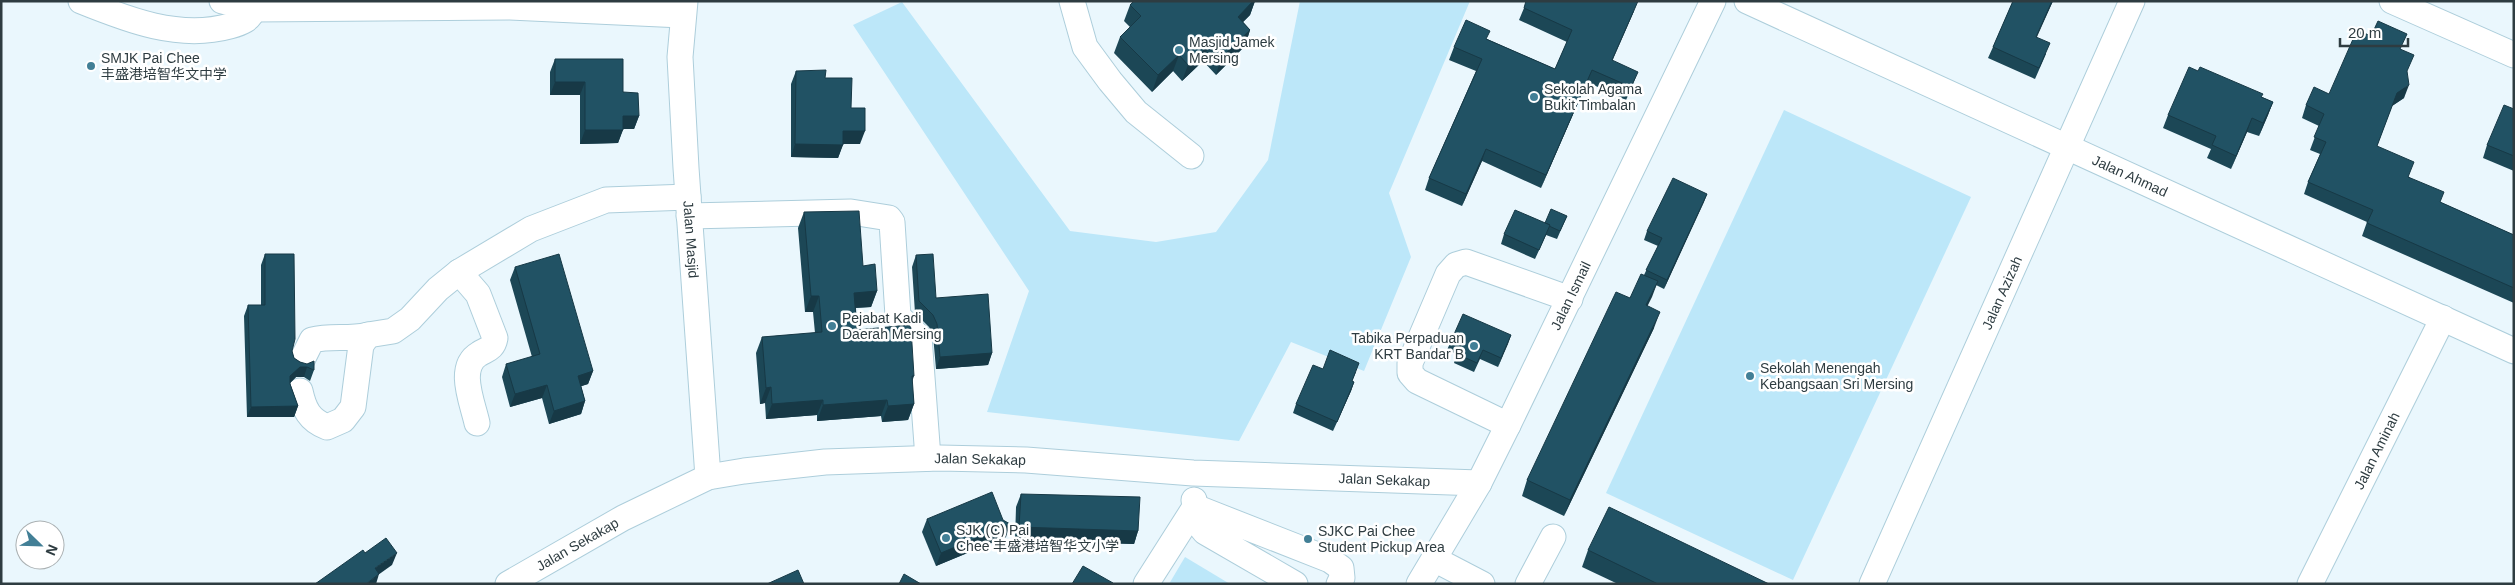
<svg xmlns="http://www.w3.org/2000/svg" width="2515" height="585" font-family="Arial,'Noto Sans SC',sans-serif">
	<rect width="100%" height="100%" fill="#eaf7fd"/>
	<g fill="#bce7f9">
		<polygon points="1300,1 1470,1 1389,193 1411,257 1364,371 1291,342 1239,441 987,412 1029,291 853,25 902,2 1070,231 1156,242 1216,232 1268,160"/>
		<polygon points="1784,110 1971,197 1793,580 1606,493"/>
		<polygon points="1185,557 1230,584 1169,584"/>
	</g>
	<g fill="none" stroke-linecap="round" stroke-linejoin="round">
		<g stroke="#adcedb" stroke-width="27">
			<g id="minor">
				<path d="M81,1C128,20 179,40 230,26C241,23 250,20 253,9"/>
				<polyline points="222,1 253,9 510,7 682,15"/>
				<path id="s1" d="M685,1L680,57L686,168L708,477"/>
				<polyline points="1072,1 1085,47 1110,81 1136,112 1191,156"/>
				<path id="s2" d="M1747,1L2514,351"/>
				<polyline points="2392,1 2514,55"/>
				<polyline points="689,216 851,212 889,218 892,222 898,316 919,337 928,458"/>
				<path d="M459,272L478,294L495,338C493,349 487,349 479,354C457,367 472,401 477,423"/>
				<polyline points="368,335 393,331 410,319 438,289 459,272 531,229 606,200 688,197"/>
				<path d="M300,391C304,409 309,420 327,427L343,420L353,407L361,345L368,335C349,340 331,335 312,340L302,360"/>
				<polyline points="1508,425 1417,381 1410,373 1410,363 1448,274 1456,265 1466,262 1570,299"/>
				<polyline points="1434,559 1482,584"/>
				<path id="s3" d="M508,584L623,518L708,477L744,471L825,462L940,458L1026,460L1193,473L1479,483"/>
				<polyline points="1146,584 1195,507 1194,500"/>
				<polyline points="1295,584 1205,532 1196,521 1195,507 1330,560 1341,568 1342,578 1339,584"/>
				<path id="s4" d="M1419,584L1479,483L1508,425L1713,1"/>
				<polyline points="1528,584 1553,537"/>
				<path id="s5" d="M1872,584L2132,1"/>
				<path id="s6" d="M2310,584L2443,318"/>
			</g>
		</g>
		<use href="#minor" stroke="#fff" stroke-width="25"/>
	</g>
	<g fill="#1c4756">
		<polygon points="1134,1 1255,1 1250,15 1243,22 1250,30 1245,46 1216,75 1203,61 1182,81 1173,71 1152,92 1114,53 1120,37 1130,27 1124,21 1130,5"/>
		<polygon points="2013,1 2053,1 2036,37 2046,54 2035,79 1988,58 1993,47"/>
		<polygon points="1524,8 1634,11 1612,60 1633,84 1626,100 1587,82 1541,188 1482,161 1462,206 1425,190 1429,178 1476,71 1449,60 1454,47 1487,39 1555,69 1567,42 1519,20"/>
		<polygon points="2401,49 2407,72 2404,98 2392,106 2377,146 2409,177 2440,202 2514,235 2514,303 2362,236 2367,222 2304,194 2308,182 2320,154 2310,150 2319,126 2302,118 2306,105 2329,94"/>
		<polygon points="555,59 623,92 639,116 634,129 623,129 618,143 580,144 580,95 550,95 550,72"/>
		<polygon points="796,71 825,78 851,108 860,144 843,144 838,158 791,157 791,84"/>
		<polygon points="2262,97 2273,102 2268,115 2259,136 2247,132 2231,169 2207,158 2211,149 2163,128 2168,115"/>
		<polygon points="2514,109 2514,171 2483,158 2487,145"/>
		<polygon points="1707,194 1664,289 1656,285 1647,306 1654,328 1564,516 1522,496 1527,480 1630,298 1644,275 1658,246 1644,240 1647,231"/>
		<polygon points="804,212 863,266 877,291 871,307 856,308 857,330 914,376 912,382 914,404 908,420 882,422 881,416 817,421 817,415 766,419 765,403 760,404 756,353 762,337 815,333 813,312 805,312 798,228"/>
		<polygon points="1567,216 1557,239 1546,235 1535,259 1501,244 1504,234 1545,223"/>
		<polygon points="265,254 294,358 300,362 314,370 310,381 304,377 296,377 290,383 298,406 294,417 247,417 244,316 248,305 261,305 261,265"/>
		<polygon points="916,255 936,298 992,353 988,365 936,369 933,335 929,327 915,313 912,267"/>
		<polygon points="515,267 593,371 588,384 581,386 585,401 581,414 549,424 542,398 510,407 502,377 506,364 532,357 510,280"/>
		<polygon points="1511,335 1498,367 1480,359 1474,372 1454,363 1457,354 1447,350 1451,341"/>
		<polygon points="1323,369 1356,372 1352,381 1354,382 1351,391 1333,431 1293,413 1296,404"/>
		<polygon points="1021,494 1138,531 1134,544 1015,540 1016,507"/>
		<polygon points="927,519 1006,537 936,566 922,532"/>
		<polygon points="1588,550 1769,584 1618,584 1582,567"/>
	</g>
	<g fill="#173946">
		<polygon points="1253,1 1255,1 1250,15 1232,33 1238,17"/>
		<polygon points="1638,1 1634,11 1607,73 1612,60"/>
		<polygon points="2052,1 2053,1 2032,48 2036,37"/>
		<polygon points="1250,30 1245,46 1216,75 1221,58"/>
		<polygon points="1209,45 1203,61 1182,81 1188,65"/>
		<polygon points="1179,55 1173,71 1152,92 1158,75"/>
		<polygon points="1592,70 1587,82 1541,188 1546,175"/>
		<polygon points="1638,72 1633,84 1626,100 1631,87"/>
		<polygon points="555,82 585,82 580,95 550,95"/>
		<polygon points="2409,85 2404,98 2392,106 2397,93"/>
		<polygon points="2273,102 2268,115 2259,136 2263,123"/>
		<polygon points="623,116 639,116 634,129 618,129"/>
		<polygon points="2252,118 2247,132 2231,169 2236,156"/>
		<polygon points="585,130 623,130 618,143 580,144"/>
		<polygon points="843,131 865,131 860,144 838,144"/>
		<polygon points="795,144 843,145 838,158 791,157"/>
		<polygon points="1486,149 1482,161 1462,206 1466,194"/>
		<polygon points="1707,194 1704,202 1664,289 1667,280"/>
		<polygon points="1658,281 1652,297 1640,321 1646,305"/>
		<polygon points="877,291 871,307 849,308 854,293"/>
		<polygon points="811,296 819,296 813,312 805,312"/>
		<polygon points="1660,312 1654,328 1564,516 1570,500"/>
		<polygon points="1511,335 1508,344 1498,367 1501,358"/>
		<polygon points="992,353 988,365 936,369 940,357"/>
		<polygon points="300,367 307,367 304,377 296,377 286,387 290,376"/>
		<polygon points="593,371 588,384 573,389 578,376"/>
		<polygon points="1354,382 1351,391 1333,431 1337,422"/>
		<polygon points="547,385 542,398 510,407 515,394"/>
		<polygon points="771,387 765,403 760,404 766,388"/>
		<polygon points="823,400 817,415 766,419 772,404"/>
		<polygon points="887,400 881,416 817,421 823,405"/>
		<polygon points="585,401 581,414 549,424 554,411"/>
		<polygon points="914,404 908,420 882,422 888,406"/>
		<polygon points="298,406 294,417 247,417 251,407"/>
		<polygon points="1010,524 1006,537 936,566 941,553"/>
		<polygon points="1019,527 1138,531 1134,544 1015,540"/>
		<polygon points="397,553 392,565 371,580 375,568"/>
		<polygon points="379,574 376,584 366,584"/>
	</g>
	<g fill="#215264" stroke="#173946">
		<polygon points="1134,1 1253,1 1238,17 1250,30 1221,58 1209,45 1188,65 1179,55 1158,75 1120,37 1141,16 1130,5"/>
		<polygon points="1526,1 1638,1 1612,60 1638,72 1631,87 1592,70 1546,175 1486,149 1466,194 1429,178 1482,59 1454,47 1466,20 1490,31 1486,39 1555,69 1572,30 1524,8"/>
		<polygon points="2013,1 2052,1 2036,37 2050,43 2039,68 1993,47"/>
		<polygon points="2378,21 2407,34 2400,49 2414,55 2407,71 2409,85 2397,93 2377,146 2414,162 2408,177 2444,192 2440,202 2514,235 2514,288 2367,223 2373,210 2308,182 2326,142 2314,137 2324,114 2306,105 2314,87 2329,94 2357,30 2371,36"/>
		<polygon points="555,59 623,59 623,92 638,93 639,116 623,116 623,130 585,130 585,82 555,82"/>
		<polygon points="2189,67 2198,71 2200,67 2263,94 2261,97 2273,102 2263,123 2252,118 2236,156 2212,145 2216,136 2168,115"/>
		<polygon points="826,70 825,78 852,78 851,108 865,108 865,131 843,131 843,145 795,144 796,71"/>
		<polygon points="2504,105 2514,109 2514,156 2487,145"/>
		<polygon points="1673,178 1707,194 1667,280 1646,270 1662,238 1647,231"/>
		<polygon points="1551,209 1567,216 1560,231 1549,226 1550,225 1545,223"/>
		<polygon points="1515,210 1550,225 1539,250 1504,234"/>
		<polygon points="859,211 863,266 875,264 877,291 854,293 857,330 909,325 911,328 914,376 912,376 914,404 888,406 887,400 823,405 823,400 772,404 771,387 766,388 762,337 822,332 819,296 811,296 804,212"/>
		<polygon points="265,254 294,254 295,339 292,351 294,358 300,362 307,364 314,361 314,370 307,367 300,367 290,376 290,384 298,406 251,407 248,305 265,305"/>
		<polygon points="559,254 593,371 578,376 585,401 554,411 547,385 515,394 506,364 540,354 515,267"/>
		<polygon points="933,254 936,298 988,294 992,353 940,357 937,324 933,315 919,301 916,255"/>
		<polygon points="1641,274 1658,281 1646,305 1660,312 1570,500 1527,480 1616,292 1630,298"/>
		<polygon points="1463,314 1511,335 1501,358 1483,350 1477,363 1457,354 1461,345 1451,341"/>
		<polygon points="1330,350 1359,363 1352,381 1354,382 1337,422 1296,404 1313,365 1323,369"/>
		<polygon points="992,492 1003,520 1010,524 941,553 927,519"/>
		<polygon points="1021,494 1140,497 1138,531 1019,527"/>
		<polygon points="1609,507 1769,584 1658,584 1588,550"/>
		<polygon points="386,538 397,553 375,568 379,574 366,584 315,584 363,550 365,553"/>
		<polygon points="1083,566 1113,583 1113,584 1072,584"/>
		<polygon points="798,570 804,584 767,584"/>
		<polygon points="904,574 921,584 899,584"/>
	</g>
	<g fill="#427f96" stroke="#fff" stroke-width="2">
		<circle cx="1179" cy="50" r="5"/>
		<circle cx="91" cy="66" r="5"/>
		<circle cx="1534" cy="97" r="5"/>
		<circle cx="832" cy="326" r="5"/>
		<circle cx="1474" cy="346" r="5"/>
		<circle cx="1750" cy="376" r="5"/>
		<circle cx="946" cy="538" r="5"/>
		<circle cx="1308" cy="539" r="5"/>
	</g>
	<g text-anchor="middle" dominant-baseline="central" stroke-width="5" stroke-linejoin="round" paint-order="stroke">
		<g font-size="14" fill="#2e3c41" stroke="#fff" text-anchor="start">
			<text x="1189" y="42">Masjid Jamek<tspan x="1189" dy="16">Mersing</tspan></text>
			<text x="101" y="58">SMJK Pai Chee<tspan x="101" dy="16">丰盛港培智华文中学</tspan></text>
			<text x="1544" y="89">Sekolah Agama<tspan x="1544" dy="16">Bukit Timbalan</tspan></text>
			<text x="842" y="318">Pejabat Kadi<tspan x="842" dy="16">Daerah Mersing</tspan></text>
			<text x="1464" y="338" text-anchor="end">Tabika Perpaduan<tspan x="1464" dy="16">KRT Bandar B</tspan></text>
			<text x="1760" y="368">Sekolah Menengah<tspan x="1760" dy="16">Kebangsaan Sri Mersing</tspan></text>
			<text x="956" y="530">SJK (C) Pai<tspan x="956" dy="16">Chee 丰盛港培智华文小学</tspan></text>
			<text x="1318" y="531">SJKC Pai Chee<tspan x="1318" dy="16">Student Pickup Area</tspan></text>
		</g>
		<g font-size="14" fill="#2e3c41" stroke="#fff">
			<text stroke="none"><textPath href="#s2" startOffset="421">Jalan Ahmad</textPath></text>
			<text stroke="none"><textPath href="#s1" startOffset="239">Jalan Masjid</textPath></text>
			<text stroke="none"><textPath href="#s5" startOffset="319">Jalan Azizah</textPath></text>
			<text stroke="none"><textPath href="#s4" startOffset="326">Jalan Ismail</textPath></text>
			<text stroke="none"><textPath href="#s6" startOffset="149">Jalan Aminah</textPath></text>
			<text stroke="none"><textPath href="#s3" startOffset="500">Jalan Sekakap</textPath></text>
			<text stroke="none"><textPath href="#s3" startOffset="905">Jalan Sekakap</textPath></text>
			<text stroke="none"><textPath href="#s3" startOffset="80">Jalan Sekakap</textPath></text>
		</g>
	</g>
	<rect width="2515" height="585" fill="none" stroke="#2e3c41" stroke-width="5"/>
	<g transform="translate(40 545) rotate(113)"><circle r="24" fill="#ffffff" stroke="#abb1b3"/>
	<path d="M0-4L9 19L0 12L-9 19Z" fill="#427f96"/>
	<text y="-8" font-size="14" font-weight="bold" text-anchor="middle" fill="#2e3c41">N</text>
	</g>
	<path d="M2340 38v8h68v-8" fill="none" stroke="#2e3c41" stroke-width="2.5"/>
	<text x="2348" y="38" font-size="15" fill="#2e3c41" stroke="#ffffff" stroke-width="4" paint-order="stroke">20 m</text>
</svg>
